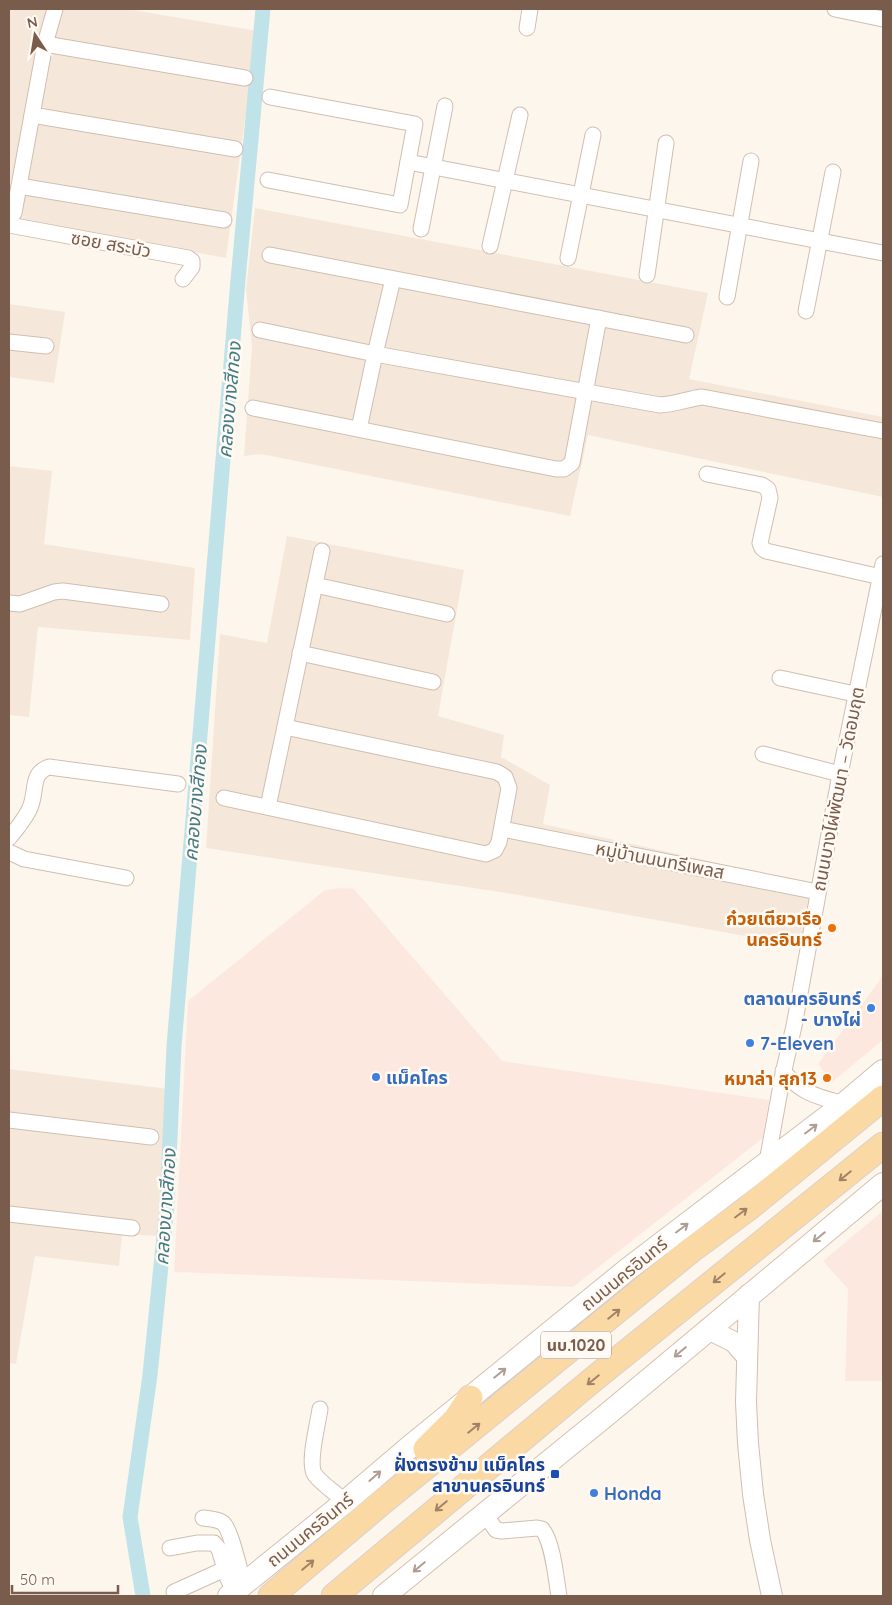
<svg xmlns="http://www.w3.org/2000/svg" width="892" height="1605" font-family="Quicksand,'Noto Sans Thai',sans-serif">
	<rect width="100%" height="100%" fill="#fdf6ec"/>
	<g fill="#f5e8da">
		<polygon points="9,9 127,9 257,31 226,258 9,218"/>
		<polygon points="255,208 708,293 689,379 883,417 883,497 588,435 570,516 261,454 244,456 252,347 246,289"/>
		<polygon points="9,304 65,312 54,383 9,377"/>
		<polygon points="9,466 52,471 44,544 195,568 190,640 38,627 29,717 9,715"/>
		<polygon points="287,536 464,570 438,716 504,735 501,757 550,785 543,824 811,884 800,946 513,894 206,848 220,634 267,643"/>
		<polygon points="9,1069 168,1089 158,1236 122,1234 119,1266 35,1256 16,1364 9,1363"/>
	</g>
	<g fill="#fde8e0">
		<polygon points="341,888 354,889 502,1061 769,1100 763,1138 573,1287 174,1272 188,1001 325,890"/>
		<polygon points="883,976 883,1040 832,1082 818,1064"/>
		<polygon points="883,1211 883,1381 845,1381 848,1289 823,1261"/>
	</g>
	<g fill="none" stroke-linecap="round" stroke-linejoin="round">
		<polyline stroke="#bfe3e8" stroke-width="15" points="143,1596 130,1517 150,1375 167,1206 174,1046 238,280 263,9"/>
		<g stroke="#d1beb0" stroke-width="17">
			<g id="minor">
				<polyline points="835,9 883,19"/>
				<polyline points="527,28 530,9"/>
				<polyline points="45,44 245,78"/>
				<polyline points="32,115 235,149"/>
				<polyline points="408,162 883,253"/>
				<polyline points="268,180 400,205 415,124 270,97"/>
				<polyline points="19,186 224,220"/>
				<polyline points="14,213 45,44 55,9"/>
				<polyline points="9,225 188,258 192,261 192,267 183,279"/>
				<polyline points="421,229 445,106"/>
				<polyline points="490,246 520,115"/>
				<polyline points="270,255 686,335"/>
				<polyline points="568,258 593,135"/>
				<polyline points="647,275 666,143"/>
				<polyline points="727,297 751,161"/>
				<polyline points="806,311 833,172"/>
				<path d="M260,330L375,354L660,405C675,404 688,399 702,397L883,431"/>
				<polyline points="9,342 46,346"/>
				<polyline points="253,408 556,469 564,469 572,463 599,318"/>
				<polyline points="359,429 375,354 393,279"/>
				<polyline points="707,474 762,485 768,489 770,498 760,543 762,548 766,551 881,577"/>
				<polyline points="315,585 447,614"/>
				<polyline points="9,603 20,604 54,592 63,591 161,604"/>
				<polyline points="300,653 433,682"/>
				<polyline points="780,678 855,694"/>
				<polyline points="763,754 840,774"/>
				<polyline points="224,798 486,854 495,850 499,842 509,788 505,777 497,772 285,727"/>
				<polyline points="268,807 322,551"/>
				<polyline points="502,829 818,892"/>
				<path d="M9,838C15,831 25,818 29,810C38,793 29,774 49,767L178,784"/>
				<polyline points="9,852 24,859 126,878"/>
				<path d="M783,1071C802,1094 816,1096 844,1104"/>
				<polyline points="9,1120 151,1137"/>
				<polyline points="767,1162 783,1074 794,1026 840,774 883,564"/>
				<polyline points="9,1214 132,1228"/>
				<path d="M320,1409C318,1424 307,1464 315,1475C323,1485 336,1493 345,1502"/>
				<path d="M484,1513L496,1530L502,1531L537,1528L542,1529C553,1542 556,1579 559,1596"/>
				<path d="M203,1518C210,1519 218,1519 223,1523C231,1529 240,1573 244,1584"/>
				<polyline points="170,1548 197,1543 214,1543 219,1549 228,1579 235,1592"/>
				<polyline points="174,1592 225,1569"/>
			</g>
		</g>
		<g stroke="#d1beb0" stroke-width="22">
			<g id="tertiary">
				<polyline points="749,1294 746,1402 748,1443 753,1494 760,1540 772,1596"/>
				<polyline points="708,1329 734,1342 747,1357"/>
			</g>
		</g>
		<g stroke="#d6c0b0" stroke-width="24">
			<g id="secondary">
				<polyline points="229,1596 345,1502 412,1445 628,1269 844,1104 883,1071"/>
				<polyline points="384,1596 610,1412 883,1184"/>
			</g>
		</g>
		<g stroke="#dad1cd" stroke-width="27">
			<g id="primary">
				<polyline points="426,1449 456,1419 470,1398"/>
				<polyline points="271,1596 381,1503 690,1251 747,1209 883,1098"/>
				<polyline points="334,1596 590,1382 883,1145"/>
			</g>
		</g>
		<use href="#minor" stroke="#fff" stroke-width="15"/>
		<use href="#tertiary" stroke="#fff" stroke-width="20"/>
		<use href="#secondary" stroke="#fff" stroke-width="22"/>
		<use href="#primary" stroke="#fbd9a5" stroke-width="25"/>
	</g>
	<defs><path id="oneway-shaft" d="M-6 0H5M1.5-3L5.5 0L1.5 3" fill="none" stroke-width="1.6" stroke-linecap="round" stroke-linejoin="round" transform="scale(1.25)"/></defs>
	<g stroke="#af9d94">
		<use href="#oneway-shaft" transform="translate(811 1129) rotate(-37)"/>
		<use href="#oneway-shaft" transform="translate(682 1228) rotate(-37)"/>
		<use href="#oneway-shaft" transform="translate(819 1237) rotate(141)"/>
		<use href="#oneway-shaft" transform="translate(680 1352) rotate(140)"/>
		<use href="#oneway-shaft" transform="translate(500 1373) rotate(-39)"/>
		<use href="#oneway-shaft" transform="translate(375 1476) rotate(-41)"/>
		<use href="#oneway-shaft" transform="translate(419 1567) rotate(140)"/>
	</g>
	<g stroke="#a18267">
		<use href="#oneway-shaft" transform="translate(845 1176) rotate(141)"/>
		<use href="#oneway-shaft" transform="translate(741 1213) rotate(-37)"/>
		<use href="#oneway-shaft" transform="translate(719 1278) rotate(141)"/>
		<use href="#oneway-shaft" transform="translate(614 1314) rotate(-39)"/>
		<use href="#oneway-shaft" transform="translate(593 1380) rotate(141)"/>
		<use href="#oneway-shaft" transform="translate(474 1428) rotate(-39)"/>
		<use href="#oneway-shaft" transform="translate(441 1506) rotate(140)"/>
		<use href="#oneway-shaft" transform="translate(308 1565) rotate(-40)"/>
	</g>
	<g fill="#e8710a" stroke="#fffaf3" stroke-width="2">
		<circle cx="832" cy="928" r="5"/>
		<circle cx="827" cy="1078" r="5"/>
	</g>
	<g fill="#3f7fe0" stroke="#fffaf3" stroke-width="2">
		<circle cx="871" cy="1008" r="5"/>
		<circle cx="750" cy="1043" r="5"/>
		<circle cx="376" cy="1077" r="5"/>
		<circle cx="594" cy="1493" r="5"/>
	</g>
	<rect fill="#1a4fb4" stroke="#fffaf3" stroke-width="2" x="550" y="1469" width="10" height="10" rx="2.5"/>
	<g text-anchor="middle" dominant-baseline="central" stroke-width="5" stroke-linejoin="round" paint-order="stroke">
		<rect fill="#fffaf3" stroke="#a28b7f" stroke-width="1" x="541" y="1331.5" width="70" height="27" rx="4"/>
		<g font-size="16" font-weight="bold" fill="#7a5c4d">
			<text x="576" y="1345">นบ.1020</text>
		</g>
		<g font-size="18" fill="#7a5c4d" stroke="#fffaf3">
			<text transform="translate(111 244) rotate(10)">ซอย สระบัว</text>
			<text transform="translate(838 789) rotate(-79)">ถนนบางไผ่พัฒนา – วัดอมฤต</text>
			<text transform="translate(660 860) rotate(11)">หมู่บ้านนนทรีเพลส</text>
			<text transform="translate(624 1274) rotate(-39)">ถนนนครอินทร์</text>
			<text transform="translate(310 1530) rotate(-39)">ถนนนครอินทร์</text>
		</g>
		<g font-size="18" font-weight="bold" fill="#c56008" stroke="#fffaf3" text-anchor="end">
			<text x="822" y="918">ก๋วยเตียวเรือ<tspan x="822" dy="21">นครอินทร์</tspan></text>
			<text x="817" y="1078">หมาล่า สุก13</text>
		</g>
		<g font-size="18" font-weight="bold" fill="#366cbe" stroke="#fffaf3" text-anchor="start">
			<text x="861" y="998" text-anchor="end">ตลาดนครอินทร์<tspan x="861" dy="21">- บางไผ่</tspan></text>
			<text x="760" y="1043">7-Eleven</text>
			<text x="386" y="1077">แม็คโคร</text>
			<text x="604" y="1493">Honda</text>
		</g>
		<g font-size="18" font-weight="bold" fill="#164399" stroke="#fffaf3" text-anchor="end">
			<text x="545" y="1464">ฝั่งตรงข้าม แม็คโคร<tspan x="545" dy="21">สาขานครอินทร์</tspan></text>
		</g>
		<g font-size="19" font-style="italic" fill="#437c86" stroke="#fffaf3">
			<text transform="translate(229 400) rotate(-85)">คลองบางสีทอง</text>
			<text transform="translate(195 803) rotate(-85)">คลองบางสีทอง</text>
			<text transform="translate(165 1207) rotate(-86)">คลองบางสีทอง</text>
		</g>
	</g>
	<rect width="892" height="1605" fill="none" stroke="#7a5c4d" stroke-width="20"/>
	<g transform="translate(35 35) rotate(348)" stroke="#fffaf3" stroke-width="4" paint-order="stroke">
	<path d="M0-4L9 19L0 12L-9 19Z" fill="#7a5c4d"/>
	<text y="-8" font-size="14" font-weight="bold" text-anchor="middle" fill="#7a5c4d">N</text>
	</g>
	<path d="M12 1585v8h106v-8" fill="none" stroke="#7a5c4d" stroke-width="2.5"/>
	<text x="20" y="1585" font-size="15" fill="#7a5c4d" stroke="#fffaf3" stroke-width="4" paint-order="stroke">50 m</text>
</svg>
